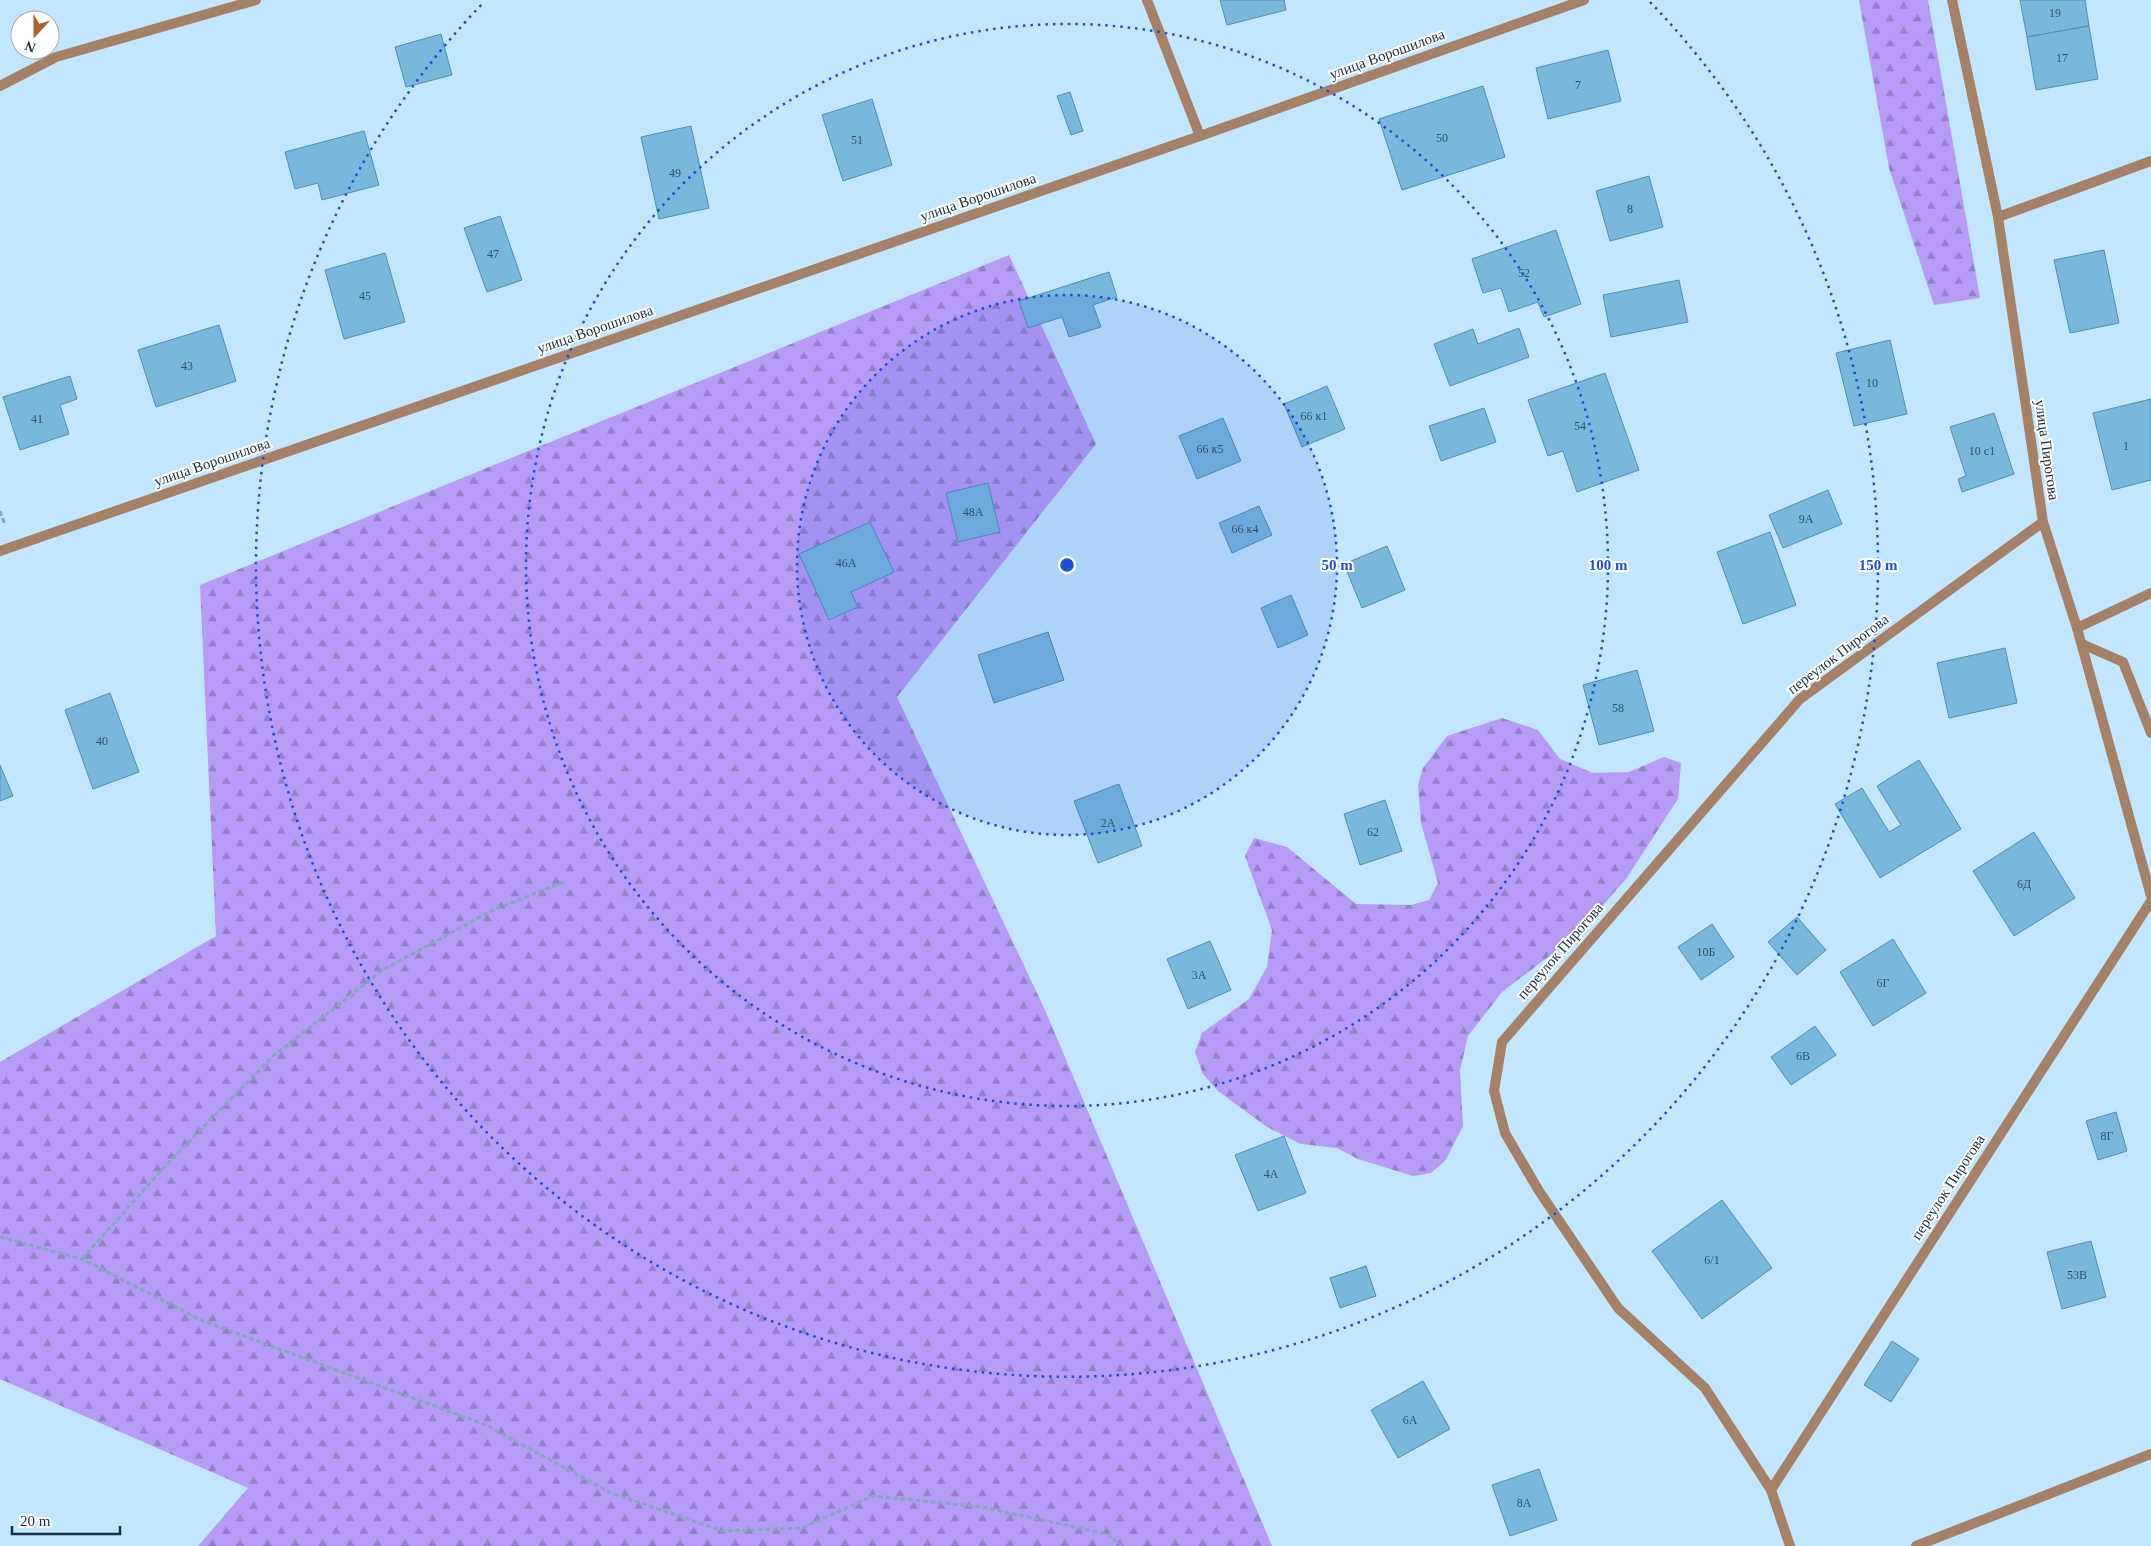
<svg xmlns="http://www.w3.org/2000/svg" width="2151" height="1546" font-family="Georgia,serif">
	<defs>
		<pattern id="forest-firs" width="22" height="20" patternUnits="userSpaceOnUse" patternTransform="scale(1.25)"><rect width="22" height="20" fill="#b79cf7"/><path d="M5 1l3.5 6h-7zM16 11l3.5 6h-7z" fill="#9480c9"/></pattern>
	</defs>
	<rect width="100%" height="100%" fill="#c1e6fe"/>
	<g fill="url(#forest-firs)">
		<polygon points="1859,0 1928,0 1980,298 1934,305 1889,168"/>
		<polygon points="1009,255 1096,444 897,697 1045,1010 1272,1546 198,1546 248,1488 0,1379 0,1062 216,936 200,585"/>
		<polygon points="1502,718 1538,730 1560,759 1593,773 1629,772 1664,757 1681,763 1678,799 1626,879 1577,935 1502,992 1468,1036 1460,1070 1463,1126 1445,1161 1431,1173 1413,1176 1358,1159 1337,1148 1301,1144 1267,1127 1218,1091 1203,1074 1195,1052 1202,1033 1249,999 1267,967 1272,930 1245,856 1254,838 1287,847 1356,904 1411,905 1429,900 1438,883 1421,823 1418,785 1423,768 1447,736"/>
	</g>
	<g fill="#79b7dd" stroke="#518eb3">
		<polygon points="1220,0 1284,0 1286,10 1227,25"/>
		<polygon points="2020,0 2085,0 2089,26 2027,37"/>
		<polygon points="2089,26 2098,79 2036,90 2027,37"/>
		<polygon points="441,34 452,75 406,87 395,47"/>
		<polygon points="1608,50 1621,101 1548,119 1536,68"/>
		<polygon points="1483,86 1505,157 1402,190 1379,119"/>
		<polygon points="1070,92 1083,131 1071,135 1057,96"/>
		<polygon points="872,99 892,165 843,181 822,115"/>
		<polygon points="691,126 709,208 659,219 641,137"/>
		<polygon points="364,131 379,185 322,200 318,183 295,189 285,152"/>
		<polygon points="1649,176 1663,227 1610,241 1596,191"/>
		<polygon points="500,216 522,280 487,292 464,228"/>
		<polygon points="1556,230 1581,304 1544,317 1538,302 1509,312 1501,288 1483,293 1472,259"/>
		<polygon points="2104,250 2119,323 2070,333 2054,260"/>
		<polygon points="385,253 405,322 344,339 325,270"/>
		<polygon points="1109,272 1117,297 1093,305 1101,327 1069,337 1062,317 1028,328 1019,301"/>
		<polygon points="1679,280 1688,322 1611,337 1603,295"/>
		<polygon points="219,325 236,381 156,407 138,350"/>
		<polygon points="1519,328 1529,357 1450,386 1434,344 1473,329 1478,344"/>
		<polygon points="1890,340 1907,414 1854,426 1836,353"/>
		<polygon points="1605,373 1639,470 1577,492 1563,451 1548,456 1528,400"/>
		<polygon points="70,376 77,399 60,405 69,434 20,450 3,397"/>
		<polygon points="1327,386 1345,429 1302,447 1284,404"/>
		<polygon points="2151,399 2151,480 2112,490 2093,413"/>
		<polygon points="1484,408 1496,442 1441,461 1429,426"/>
		<polygon points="1994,413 2014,474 1962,492 1958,479 1966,476 1950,427"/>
		<polygon points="1223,418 1241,461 1197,479 1179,436"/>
		<polygon points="988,483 1000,532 958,542 946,493"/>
		<polygon points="1828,490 1842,524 1783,548 1769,515"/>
		<polygon points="1259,506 1272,535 1232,553 1219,523"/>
		<polygon points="870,522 894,572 851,592 858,607 829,620 799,554"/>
		<polygon points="1770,532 1796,605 1743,624 1717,552"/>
		<polygon points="1387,546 1405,590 1362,608 1344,564"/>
		<polygon points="1291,595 1308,635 1278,648 1261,608"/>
		<polygon points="1048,632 1064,680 994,703 978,655"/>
		<polygon points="2005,648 2017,703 1949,718 1937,663"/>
		<polygon points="1637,670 1654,731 1599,745 1583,685"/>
		<polygon points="110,693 139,772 93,789 65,710"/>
		<polygon points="1919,760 1961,829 1880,878 1835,804 1862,788 1889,832 1901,825 1877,786"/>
		<polygon points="0,765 13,796 0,801"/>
		<polygon points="1119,784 1142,846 1098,863 1074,801"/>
		<polygon points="1385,800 1402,851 1360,865 1344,814"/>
		<polygon points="2034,832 2075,898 2014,936 1973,871"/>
		<polygon points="1797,917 1826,950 1797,975 1768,942"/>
		<polygon points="1712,924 1734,957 1701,980 1678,947"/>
		<polygon points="1893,939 1926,993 1873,1026 1840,972"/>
		<polygon points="1210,941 1231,990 1188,1009 1167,959"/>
		<polygon points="1815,1026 1836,1055 1791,1085 1771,1057"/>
		<polygon points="2116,1112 2127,1151 2098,1160 2086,1121"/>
		<polygon points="1284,1136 1306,1193 1258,1211 1235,1155"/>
		<polygon points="1722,1200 1772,1268 1702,1319 1652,1251"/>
		<polygon points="2091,1241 2106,1297 2062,1309 2047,1252"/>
		<polygon points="1366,1266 1376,1296 1340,1308 1330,1278"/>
		<polygon points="1892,1341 1919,1359 1891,1402 1864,1385"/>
		<polygon points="1423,1381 1450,1429 1398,1458 1371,1410"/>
		<polygon points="1539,1469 1557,1520 1510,1536 1492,1485"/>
	</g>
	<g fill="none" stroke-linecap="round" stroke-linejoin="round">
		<g stroke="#85a6bb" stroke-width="3" stroke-dasharray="5 2.5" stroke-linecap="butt">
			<polyline points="0,511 5,525"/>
			<polyline points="0,1237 82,1259 203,1321 486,1425 611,1493 723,1531 802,1528 873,1496 982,1507 1107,1534 1122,1546"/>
			<polyline points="82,1259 169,1162 271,1058 381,971 491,911 566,881"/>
		</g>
		<g stroke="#a58167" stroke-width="10">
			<polyline points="1147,0 1200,136"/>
			<polyline points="0,86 56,57 256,0"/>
			<polyline points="1998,217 2151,161"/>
			<polyline points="2077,628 2151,593"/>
			<polyline points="2082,644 2123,662 2151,733"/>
			<polyline points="1916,1546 2151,1454"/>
		</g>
		<g stroke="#a58167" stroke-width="10">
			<polyline points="1952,0 1998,217 2043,522 2077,628 2151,896"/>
			<polyline points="0,551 1200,136 1584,0"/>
			<polyline points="1771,1490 1705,1388 1618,1308 1539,1191 1505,1133 1494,1091 1502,1042 1800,699 2043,522"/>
			<polyline points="1790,1546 1771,1490 2151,901"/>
		</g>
	</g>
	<circle cx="1067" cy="565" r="270" fill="#1d4ed8" fill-opacity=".12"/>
	<g fill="none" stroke="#1d4ed8" stroke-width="2.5" stroke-dasharray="2.5 5">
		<circle cx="1067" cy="565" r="270"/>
		<circle cx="1067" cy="565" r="541"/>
		<path d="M1650 2A811 811 0 1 1 484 2"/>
	</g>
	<g text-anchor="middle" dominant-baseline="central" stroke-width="4" stroke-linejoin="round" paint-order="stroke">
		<g font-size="12" fill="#305267">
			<text x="2055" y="13">19</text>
			<text x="2062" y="58">17</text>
			<text x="1578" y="85">7</text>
			<text x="1442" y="138">50</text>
			<text x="857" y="140">51</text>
			<text x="675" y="173">49</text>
			<text x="1630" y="209">8</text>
			<text x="493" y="254">47</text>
			<text x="1524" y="273">52</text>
			<text x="365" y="296">45</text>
			<text x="187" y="366">43</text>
			<text x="1872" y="383">10</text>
			<text x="1314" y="416">66 к1</text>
			<text x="37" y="419">41</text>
			<text x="1580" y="426">54</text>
			<text x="2126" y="446">1</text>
			<text x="1210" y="449">66 к5</text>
			<text x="1982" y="451">10 с1</text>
			<text x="973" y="512">48А</text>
			<text x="1806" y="519">9А</text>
			<text x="1245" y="529">66 к4</text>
			<text x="846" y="563">46А</text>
			<text x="1618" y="708">58</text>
			<text x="102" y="741">40</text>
			<text x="1108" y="823">2А</text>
			<text x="1373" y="832">62</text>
			<text x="2024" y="884">6Д</text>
			<text x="1706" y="952">10Б</text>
			<text x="1199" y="975">3А</text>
			<text x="1883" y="983">6Г</text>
			<text x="1803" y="1056">6В</text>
			<text x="2107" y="1136">8Г</text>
			<text x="1271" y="1174">4А</text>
			<text x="1712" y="1260">6/1</text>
			<text x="2077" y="1275">53В</text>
			<text x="1410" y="1420">6А</text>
			<text x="1524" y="1503">8А</text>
		</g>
		<g font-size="15" fill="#173140" stroke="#fff">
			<text transform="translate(1387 54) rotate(-20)">улица Ворошилова</text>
			<text transform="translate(978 197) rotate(-19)">улица Ворошилова</text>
			<text transform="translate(595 329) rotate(-19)">улица Ворошилова</text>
			<text transform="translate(2047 450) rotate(82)">улица Пирогова</text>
			<text transform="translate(212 462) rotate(-19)">улица Ворошилова</text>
			<text transform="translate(1838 654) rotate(-37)">переулок Пирогова</text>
			<text transform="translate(1560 951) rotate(-49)">переулок Пирогова</text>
			<text transform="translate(1948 1187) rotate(-57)">переулок Пирогова</text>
		</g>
	</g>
	<circle cx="1067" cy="565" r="8" fill="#1d4ed8" stroke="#fff" stroke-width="2.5"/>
	<g font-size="15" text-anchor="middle" font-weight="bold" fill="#1d4ed8" stroke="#fff" stroke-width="4" stroke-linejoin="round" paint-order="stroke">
		<text x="1337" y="570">50 m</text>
		<text x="1608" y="570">100 m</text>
		<text x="1878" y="570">150 m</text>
	</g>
	<g transform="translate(35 35) rotate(201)"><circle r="24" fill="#ffffff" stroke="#a2adb3"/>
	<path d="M0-4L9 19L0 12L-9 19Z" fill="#a96732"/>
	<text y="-8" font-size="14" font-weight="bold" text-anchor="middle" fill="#173140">N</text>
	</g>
	<path d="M12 1526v8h108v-8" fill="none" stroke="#173140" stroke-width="2.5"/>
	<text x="20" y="1526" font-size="15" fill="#173140" stroke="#ffffff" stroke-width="4" paint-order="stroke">20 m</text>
</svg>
